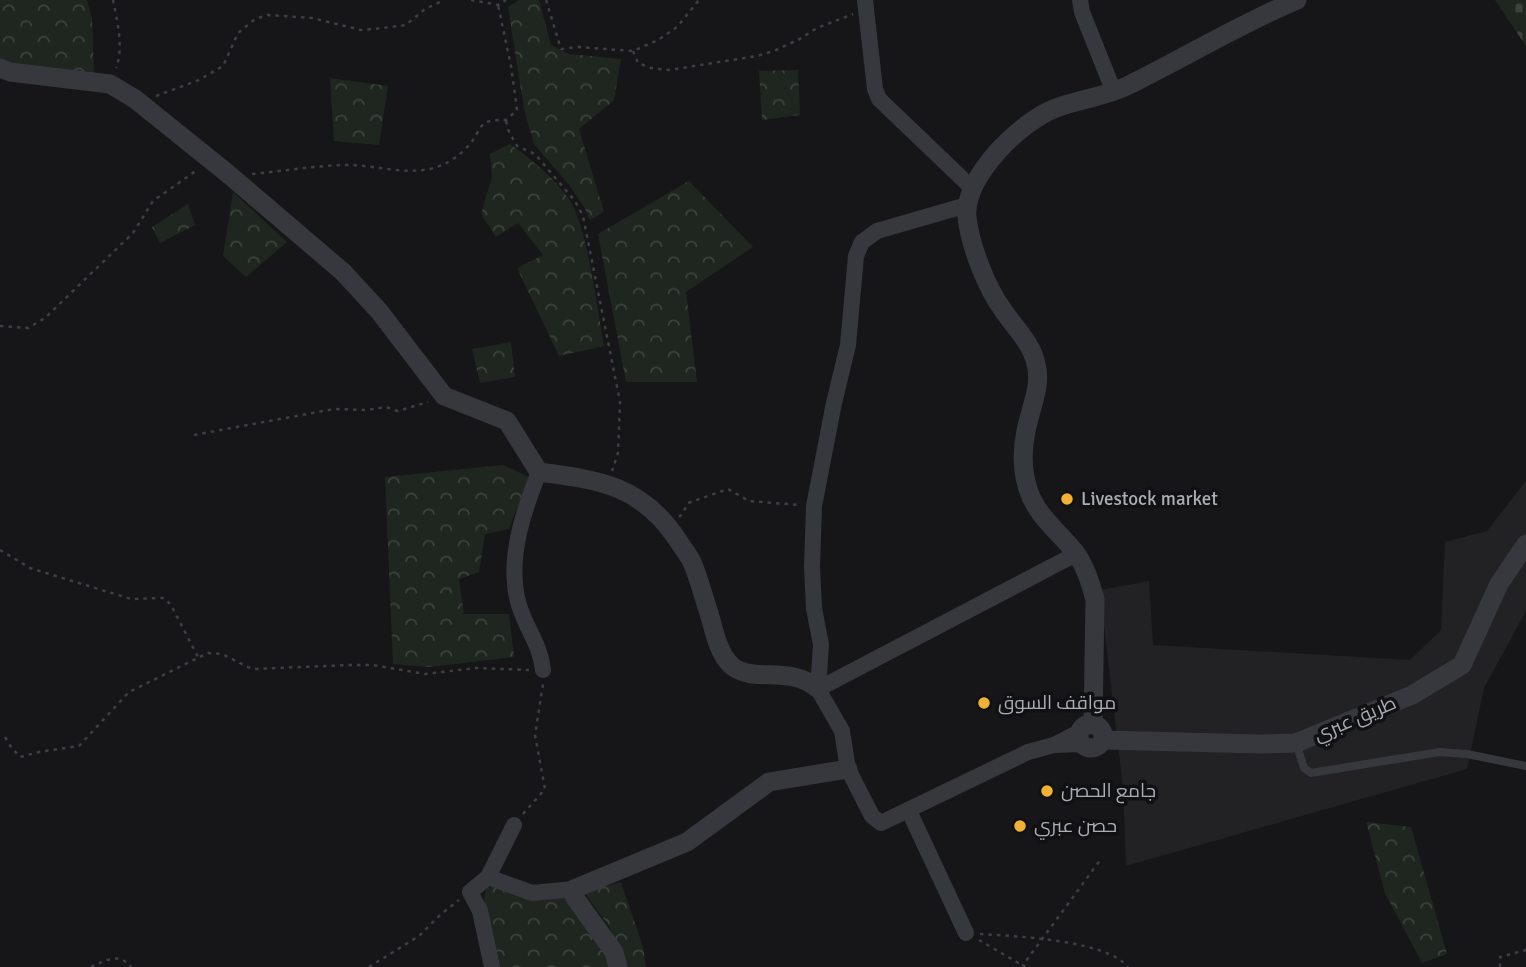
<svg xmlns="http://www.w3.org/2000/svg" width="1526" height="967" font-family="Signika,Cairo,sans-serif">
	<defs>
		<pattern id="forest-crowns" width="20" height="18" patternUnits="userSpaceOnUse" patternTransform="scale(1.75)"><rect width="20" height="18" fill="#1e261f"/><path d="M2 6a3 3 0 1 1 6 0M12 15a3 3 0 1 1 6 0" fill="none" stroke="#3c433d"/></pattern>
		<pattern id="cemetery-stones" width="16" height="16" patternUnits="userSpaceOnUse" patternTransform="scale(1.75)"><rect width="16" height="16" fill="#1e261f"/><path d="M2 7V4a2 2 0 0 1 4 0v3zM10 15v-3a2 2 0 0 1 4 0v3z" fill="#3c433d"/></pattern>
	</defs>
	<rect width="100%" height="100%" fill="#161618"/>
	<polygon fill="#222225" points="1526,481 1526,611 1484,688 1467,769 1126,866 1123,789 1100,590 1149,581 1153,645 1410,660 1441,630 1445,542 1487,531"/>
	<g fill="url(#forest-crowns)">
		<polygon points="0,0 87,0 92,19 94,75 0,62"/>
		<polygon points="519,0 539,0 551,45 569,54 621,59 614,100 579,129 604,212 590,220 584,207 569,185 534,144 524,109 508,7"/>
		<polygon points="798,70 800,115 762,120 759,71"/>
		<polygon points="330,78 388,86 379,145 334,141"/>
		<path d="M510,144C530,158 555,179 569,199C588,229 597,308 604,346L559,356L517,268L543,255L518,223L496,237L481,214L492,177L490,154Z"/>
		<polygon points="689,181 753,247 686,292 697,382 626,382 598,234"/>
		<polygon points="233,192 287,242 246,277 223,256"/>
		<polygon points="188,204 195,225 160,243 152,227"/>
		<polygon points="511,342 515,377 480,383 472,349"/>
		<polygon points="503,465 529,477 509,529 485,534 479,572 459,579 464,614 509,614 514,657 429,667 393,664 385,477"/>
		<polygon points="1366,822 1411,827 1447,954 1422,963 1385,893"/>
		<polygon points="621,882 643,947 646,967 625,967 610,928 584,892"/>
		<path d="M497,886L566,896L613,967H497C493,948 478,904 487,888Z"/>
	</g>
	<polygon fill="url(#cemetery-stones)" points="1495,0 1526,0 1526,46"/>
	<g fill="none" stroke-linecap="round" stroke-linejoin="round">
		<g stroke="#3d3f44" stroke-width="2.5" stroke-dasharray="3.5 5" stroke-linecap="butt">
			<path d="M113,0C117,20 124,48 116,68"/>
			<polyline points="471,0 498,5 506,0"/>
			<polyline points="546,0 561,49 578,47 633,51 658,40 677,27 699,0"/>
			<polyline points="633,51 638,63 651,68 669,70 757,56 776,50 798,40 817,28 853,14"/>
			<polyline points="156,96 199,80 223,66 238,33 255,19 268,15 312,18 361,30 383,28 406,25 425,9 444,0"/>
			<polyline points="506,121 509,132 517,146 535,154 575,201 583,216 620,402 618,453 612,471"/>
			<path d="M252,174C283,171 313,166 343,165C375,164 414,179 444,164C454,160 467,149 473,140C484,122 482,120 506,120L517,110L511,66L498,5"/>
			<polyline points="0,326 28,328 45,318 133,233 153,201 197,170"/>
			<polyline points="194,435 334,409 366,410 386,407 398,411 428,402"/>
			<polyline points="679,517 683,513 688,503 728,489 749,501 799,505"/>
			<polyline points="0,550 30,568 131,599 164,598 171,605 198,657"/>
			<polyline points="5,737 11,747 20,757 39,752 79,746 129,692 208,653 222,654 252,669 351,665 373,665 425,674 476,668 529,670"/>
			<polyline points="523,814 545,789 535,735 543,684"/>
			<path d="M980,934C1015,936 1106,940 1128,967"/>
			<polyline points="979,940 1022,965"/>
			<path d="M91,967C106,960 119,952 131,967"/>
			<polyline points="369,967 419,936 440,915 459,900"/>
			<polyline points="1025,967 1023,965 1101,859"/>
			<polyline points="1500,967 1500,957 1526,950"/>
		</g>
		<polyline stroke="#37383d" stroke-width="8" points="1296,743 1304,768 1311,773 1440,752 1467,754 1526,766"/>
		<g stroke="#37383d" stroke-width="16">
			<polyline points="865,0 875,89 879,99 972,188"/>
			<polyline points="1080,0 1082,12 1114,92"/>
			<path d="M539,472C523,512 506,562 519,605C526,629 540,643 543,670"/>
			<polyline points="1076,554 818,689 842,731 848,769 872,816 881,823 1028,752 1054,745 1083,744"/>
			<polyline points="818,689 821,645 814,608 812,567 814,506 834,403 848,345 856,256 862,242 877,231 967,205"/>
			<polyline points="1054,745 1081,731"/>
			<polyline points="909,811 966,933"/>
			<polyline points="514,825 488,877 532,893 574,889"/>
			<polyline points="488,877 470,892 480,911 492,967"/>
		</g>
		<g stroke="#37383d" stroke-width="19">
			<path d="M0,68L10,72L110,84L135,99L227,173L343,272L379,311L444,396L507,421L539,472C599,480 641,485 677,539C682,547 688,554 692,562C699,578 703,596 709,613C714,630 718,654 732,666C754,684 790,664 818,689"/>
			<circle cx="1091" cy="736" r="12"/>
			<path d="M1093,725L1095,600C1091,584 1085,565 1075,552C1058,531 1036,515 1028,489C1022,470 1022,450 1026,431C1030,409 1042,386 1036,364C1032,343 1014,327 1003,310C986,287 970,245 967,217C963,177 1021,121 1056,108C1080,99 1104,97 1127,86C1184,58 1238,25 1297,0"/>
			<polyline points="1103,740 1260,744 1296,743 1412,695 1462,665 1499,584 1526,544"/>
			<polyline points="618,967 614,952 575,898 574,889 687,842 769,782 848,769"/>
		</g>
	</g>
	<g fill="#f2b134" stroke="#111113" stroke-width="2.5">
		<circle cx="1067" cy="499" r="7"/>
		<circle cx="984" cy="703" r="7"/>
		<circle cx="1047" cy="791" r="7"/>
		<circle cx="1020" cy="826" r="7"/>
	</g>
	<g text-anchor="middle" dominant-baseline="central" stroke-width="7" stroke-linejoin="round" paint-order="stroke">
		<g font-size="19" fill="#a8adb8" stroke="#111113" text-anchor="start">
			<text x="1081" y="499">Livestock market</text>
			<text x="998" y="703">مواقف السوق</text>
			<text x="1061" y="791">جامع الحصن</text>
			<text x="1034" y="826">حصن عبري</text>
		</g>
		<g font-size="19" fill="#a8adb8" stroke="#111113">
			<text transform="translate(1355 719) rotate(-23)">طريق عبري</text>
		</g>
	</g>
</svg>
